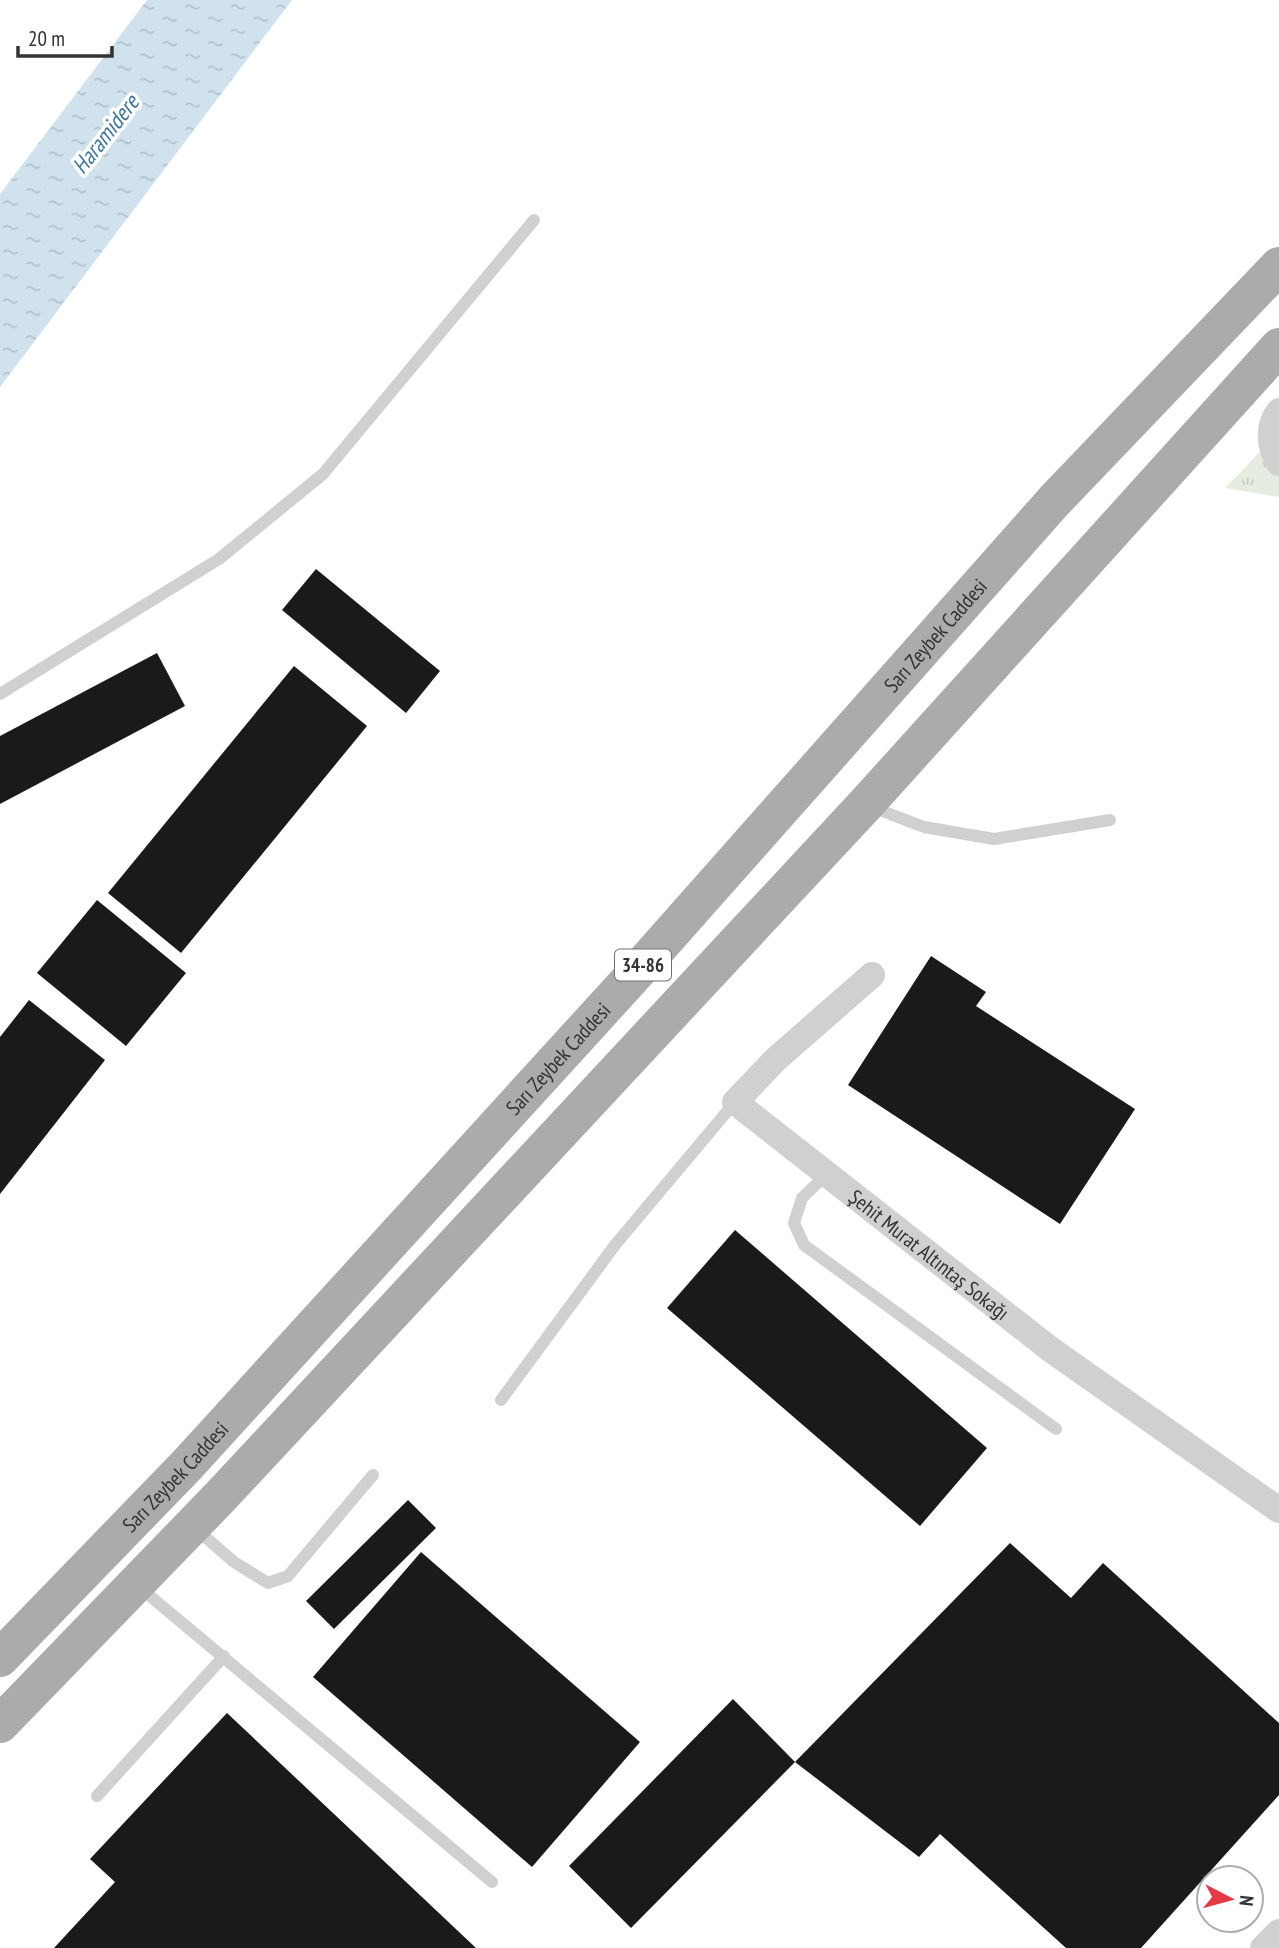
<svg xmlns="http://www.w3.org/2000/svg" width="1279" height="1948" font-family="'PT Sans Narrow',sans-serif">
	<defs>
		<pattern id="grass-tufts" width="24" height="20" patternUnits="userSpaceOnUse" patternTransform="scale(1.75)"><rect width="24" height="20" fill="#e6ecdf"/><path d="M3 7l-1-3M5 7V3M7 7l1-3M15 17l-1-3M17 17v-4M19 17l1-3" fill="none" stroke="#c6cbc0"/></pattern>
		<pattern id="water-ripples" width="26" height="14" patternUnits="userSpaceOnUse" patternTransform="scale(1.75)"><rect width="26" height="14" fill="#cfe2ee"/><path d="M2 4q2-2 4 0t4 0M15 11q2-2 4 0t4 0" fill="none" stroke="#b2c2cd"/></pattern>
	</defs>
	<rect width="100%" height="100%" fill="#fff"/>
	<polygon fill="url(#grass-tufts)" points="1279,432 1279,497 1225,488"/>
	<polygon fill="url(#water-ripples)" points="147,0 292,0 0,387 0,194"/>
	<g fill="#1a1a1a">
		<polygon points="316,569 440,671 406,713 282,610"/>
		<polygon points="157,653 185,706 0,804 0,736"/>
		<polygon points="294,666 367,726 181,953 108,893"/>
		<polygon points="97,900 186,973 126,1046 37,973"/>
		<polygon points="931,956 986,992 976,1006 1135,1109 1060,1224 848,1085"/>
		<polygon points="29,1000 105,1060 0,1194 0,1037"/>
		<polygon points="735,1230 987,1448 920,1526 667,1308"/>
		<polygon points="408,1500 436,1528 334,1629 306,1601"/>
		<polygon points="1010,1543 1071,1598 1103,1563 1279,1723 1279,1795 1141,1948 1066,1948 940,1834 919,1857 795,1762"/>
		<polygon points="421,1552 640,1742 532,1867 313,1677"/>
		<polygon points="733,1699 795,1762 631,1928 569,1866"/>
		<polygon points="227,1713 476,1948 54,1948 115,1882 90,1859"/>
	</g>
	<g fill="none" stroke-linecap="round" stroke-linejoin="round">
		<g stroke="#d0d0d0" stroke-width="12">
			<polyline points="0,694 219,559 323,474 534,220"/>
			<polyline points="869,806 924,827 994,839 1110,820"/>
			<polyline points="827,1174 802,1198 794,1223 804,1245 1056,1429"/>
			<polyline points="501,1400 615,1245 735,1102"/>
			<polyline points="196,1529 234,1562 268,1583 288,1576 373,1475"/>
			<polyline points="138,1586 492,1882"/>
			<polyline points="97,1796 224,1656"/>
		</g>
		<g stroke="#d0d0d0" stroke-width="26">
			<path d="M1279,411C1267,426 1269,447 1279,463"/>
			<path id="s1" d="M872,975L775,1060L735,1102L1050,1349L1279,1510"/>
			<polyline points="1263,1948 1279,1932"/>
		</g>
		<g stroke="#ababab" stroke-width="38">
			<path id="s2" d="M0,1658L187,1465L633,976L1054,501L1279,266"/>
			<polyline points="0,1724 220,1497 865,805 1279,347"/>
		</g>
	</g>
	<g text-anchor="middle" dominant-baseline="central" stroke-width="7" stroke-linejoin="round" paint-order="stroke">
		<rect fill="#fff" stroke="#707070" stroke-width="2" x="615" y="949.5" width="56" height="31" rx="5"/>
		<g font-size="19" font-weight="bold" fill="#333">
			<text x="643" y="965">34-86</text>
		</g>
		<g font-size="21" fill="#333" stroke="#fff">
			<text stroke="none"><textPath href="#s2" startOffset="1386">Sarı Zeybek Caddesi</textPath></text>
			<text stroke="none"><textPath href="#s2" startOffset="819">Sarı Zeybek Caddesi</textPath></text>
			<text stroke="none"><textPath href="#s1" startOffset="434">Şehit Murat Altıntaş Sokağı</textPath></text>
			<text stroke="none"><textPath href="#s2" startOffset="252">Sarı Zeybek Caddesi</textPath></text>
		</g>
		<g font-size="23" font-style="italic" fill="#3f7597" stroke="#fff">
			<text transform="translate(105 134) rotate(-52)">Haramidere</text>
		</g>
	</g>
	<g transform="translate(1230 1899) rotate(96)"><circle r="33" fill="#ffffff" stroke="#adadad" stroke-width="2"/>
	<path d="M0-5L12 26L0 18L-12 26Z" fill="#e63946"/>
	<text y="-10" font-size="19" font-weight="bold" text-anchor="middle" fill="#333333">N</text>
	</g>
	<path d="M18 46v10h94v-10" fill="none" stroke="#333333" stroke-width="3.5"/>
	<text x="28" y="46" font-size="21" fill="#333333" stroke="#ffffff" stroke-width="5" paint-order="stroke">20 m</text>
</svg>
